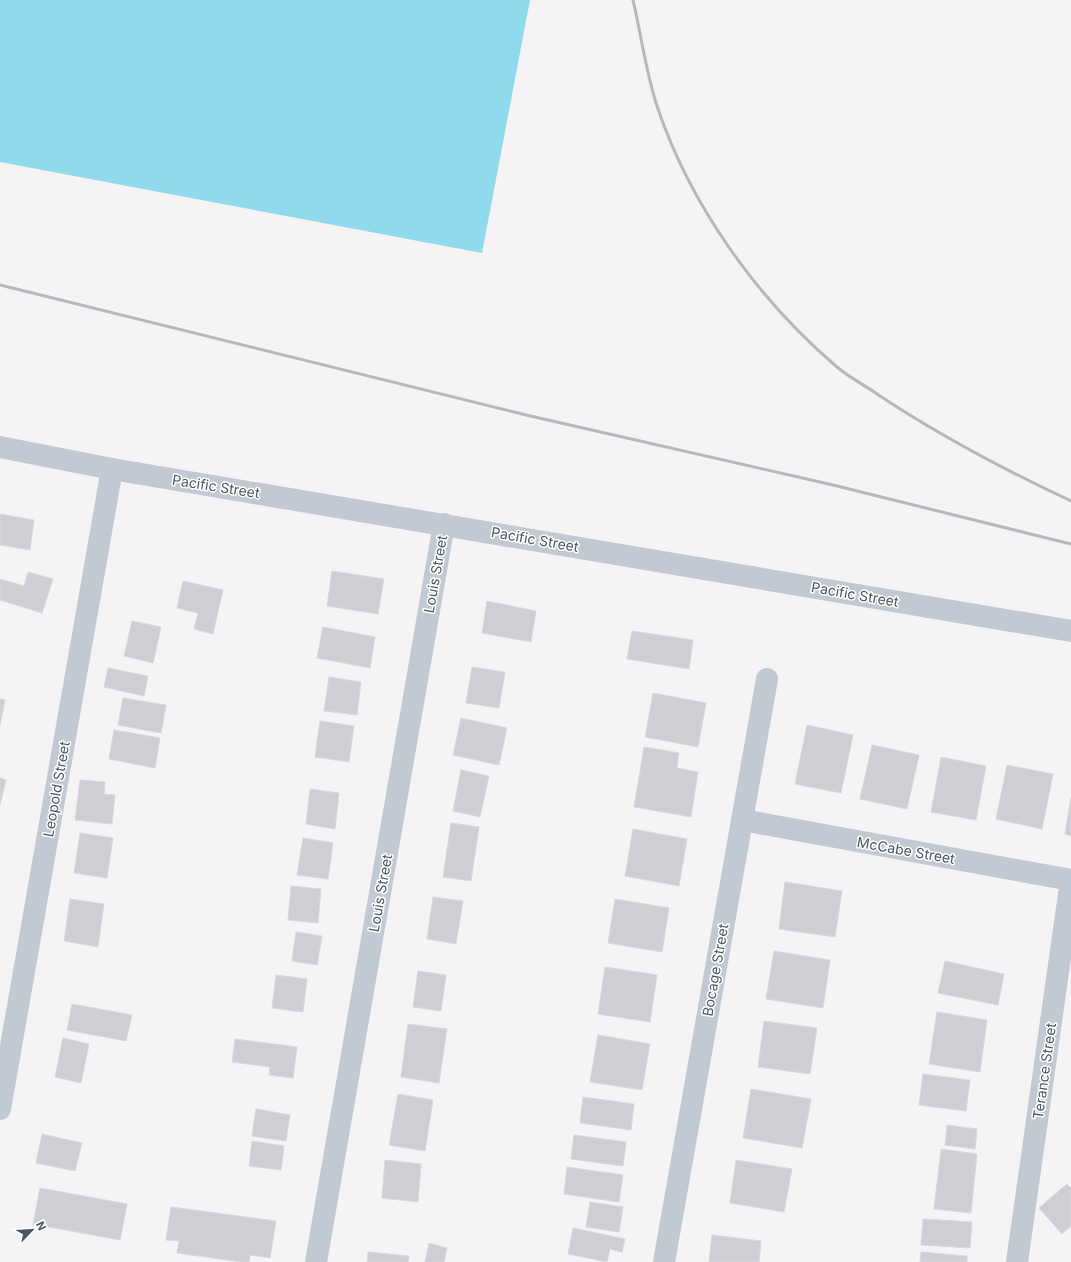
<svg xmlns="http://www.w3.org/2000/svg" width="1071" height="1262" font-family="Inter,sans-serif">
	<rect width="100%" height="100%" fill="#f5f3f3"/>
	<polygon fill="#90daee" points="0,0 530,0 482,253 0,162"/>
	<g fill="#cdcfd5" stroke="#d7d9de">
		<polygon points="0,514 34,520 30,550 0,545"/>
		<polygon points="332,571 384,579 378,614 327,606"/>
		<polygon points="28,572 53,579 42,613 0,600 0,579 24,586"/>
		<polygon points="183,581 223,590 213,634 194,629 198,613 177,608"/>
		<polygon points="487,601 536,611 531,642 482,633"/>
		<polygon points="132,621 161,627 153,663 124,656"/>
		<polygon points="323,627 375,637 370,668 317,658"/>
		<polygon points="632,631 693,640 689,669 627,659"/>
		<polygon points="472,667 505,672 499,708 466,703"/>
		<polygon points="108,668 148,676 144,696 104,687"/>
		<polygon points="329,677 361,682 357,715 324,711"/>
		<polygon points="653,693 706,703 698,747 645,737"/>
		<polygon points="123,698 166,705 161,733 118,725"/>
		<polygon points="0,699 5,700 0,726"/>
		<polygon points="461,718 507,728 499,765 453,755"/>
		<polygon points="320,721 354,726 349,762 315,757"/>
		<polygon points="807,725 853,735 841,793 795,784"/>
		<polygon points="114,730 160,738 155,768 109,759"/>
		<polygon points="872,745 919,755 907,809 860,799"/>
		<polygon points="644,747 679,753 677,768 698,772 691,817 634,807"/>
		<polygon points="941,757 986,766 976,820 931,812"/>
		<polygon points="1007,765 1053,774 1042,829 996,819"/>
		<polygon points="461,770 489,776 480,817 453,811"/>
		<polygon points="0,778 6,780 0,805"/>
		<polygon points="80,780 105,782 104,794 115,795 112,824 75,820"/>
		<polygon points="310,789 339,793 335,829 306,824"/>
		<polygon points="1071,798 1071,836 1065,834"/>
		<polygon points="451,823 479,827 471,881 443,877"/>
		<polygon points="633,829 687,839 679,886 625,876"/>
		<polygon points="80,833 113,838 107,878 74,873"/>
		<polygon points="303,838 333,843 328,879 297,875"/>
		<polygon points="785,882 842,891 835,937 779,929"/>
		<polygon points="291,886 321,889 318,923 288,920"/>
		<polygon points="433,897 463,901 456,944 427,939"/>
		<polygon points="70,899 104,904 98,947 64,941"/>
		<polygon points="615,899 669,908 662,952 608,943"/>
		<polygon points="296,932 322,936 317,965 292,961"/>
		<polygon points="774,951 830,960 823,1008 766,999"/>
		<polygon points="945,961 1004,974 998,1005 938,993"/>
		<polygon points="605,967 657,975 650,1022 598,1014"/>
		<polygon points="418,971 446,975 441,1011 413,1007"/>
		<polygon points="276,975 307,979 303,1012 272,1008"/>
		<polygon points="72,1004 132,1015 126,1041 67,1030"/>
		<polygon points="937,1012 987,1020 980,1072 929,1064"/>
		<polygon points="764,1021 817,1028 810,1074 758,1067"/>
		<polygon points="408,1024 447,1029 439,1083 401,1077"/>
		<polygon points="598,1035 650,1044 642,1090 590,1082"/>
		<polygon points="63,1038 89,1044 81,1083 55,1077"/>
		<polygon points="235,1039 297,1047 293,1078 269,1075 270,1067 232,1062"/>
		<polygon points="923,1074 970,1080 966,1111 919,1105"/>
		<polygon points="751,1089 811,1099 802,1148 743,1138"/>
		<polygon points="398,1094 433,1100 425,1151 389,1145"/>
		<polygon points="583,1097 634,1104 631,1130 580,1123"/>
		<polygon points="256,1109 290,1115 286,1141 252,1136"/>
		<polygon points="947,1125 977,1129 975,1149 945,1145"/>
		<polygon points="42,1134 82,1143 75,1171 36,1163"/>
		<polygon points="574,1135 626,1142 623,1166 571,1159"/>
		<polygon points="252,1141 284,1146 281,1170 249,1166"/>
		<polygon points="941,1149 977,1154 971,1213 934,1209"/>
		<polygon points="385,1160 421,1164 418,1202 382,1198"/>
		<polygon points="736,1160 792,1169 784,1212 730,1203"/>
		<polygon points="567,1167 623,1175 619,1202 564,1194"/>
		<polygon points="1067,1184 1071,1188 1071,1226 1062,1234 1039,1208"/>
		<polygon points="40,1188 127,1204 120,1240 33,1224"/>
		<polygon points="590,1202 623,1207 619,1232 586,1227"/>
		<polygon points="171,1207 276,1221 270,1258 250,1255 249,1262 241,1262 177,1253 179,1241 166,1240"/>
		<polygon points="923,1219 972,1222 970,1248 921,1245"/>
		<polygon points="573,1228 625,1239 622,1252 610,1249 607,1262 568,1254"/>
		<polygon points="712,1235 761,1241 759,1262 709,1262"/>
		<polygon points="429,1243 447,1248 444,1262 425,1262"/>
		<polygon points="368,1252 409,1256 408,1262 367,1262"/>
		<polygon points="921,1252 967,1256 967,1262 920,1262"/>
	</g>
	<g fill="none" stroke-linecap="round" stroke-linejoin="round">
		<g stroke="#c1cad2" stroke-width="22">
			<polyline points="0,447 112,469 1071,631"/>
			<polyline points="742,820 1071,880"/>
			<polyline points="0,1109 112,469"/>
			<polyline points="316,1262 444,524"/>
			<polyline points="664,1262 767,679"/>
			<polyline points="1017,1262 1071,880"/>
		</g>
		<g stroke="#b5b8bd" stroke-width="3">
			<path d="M633,0C641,34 646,73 657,106C690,205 758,300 837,367C850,378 866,386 880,396C939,435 1007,471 1071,501"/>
			<polyline points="0,285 526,415 833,485 1071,544"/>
		</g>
	</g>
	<g text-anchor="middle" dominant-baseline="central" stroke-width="3" stroke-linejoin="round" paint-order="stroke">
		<g font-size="14" fill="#4a5661" stroke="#fff">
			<text transform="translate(216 486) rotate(9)">Pacific Street</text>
			<text transform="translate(535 539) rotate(10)">Pacific Street</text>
			<text transform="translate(435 574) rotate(-80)">Louis Street</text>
			<text transform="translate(855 594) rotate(10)">Pacific Street</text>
			<text transform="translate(56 789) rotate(-80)">Leopold Street</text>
			<text transform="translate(906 850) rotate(10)">McCabe Street</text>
			<text transform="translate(380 893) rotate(-80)">Louis Street</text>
			<text transform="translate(715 970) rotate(-80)">Bocage Street</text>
			<text transform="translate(1044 1071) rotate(-82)">Terance Street</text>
		</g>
	</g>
	<g transform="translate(32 1230) rotate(65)" stroke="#ffffff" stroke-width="3" paint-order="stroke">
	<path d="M0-3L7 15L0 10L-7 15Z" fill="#4a5661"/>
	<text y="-6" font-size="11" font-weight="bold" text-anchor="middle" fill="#4a5661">N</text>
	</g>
</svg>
